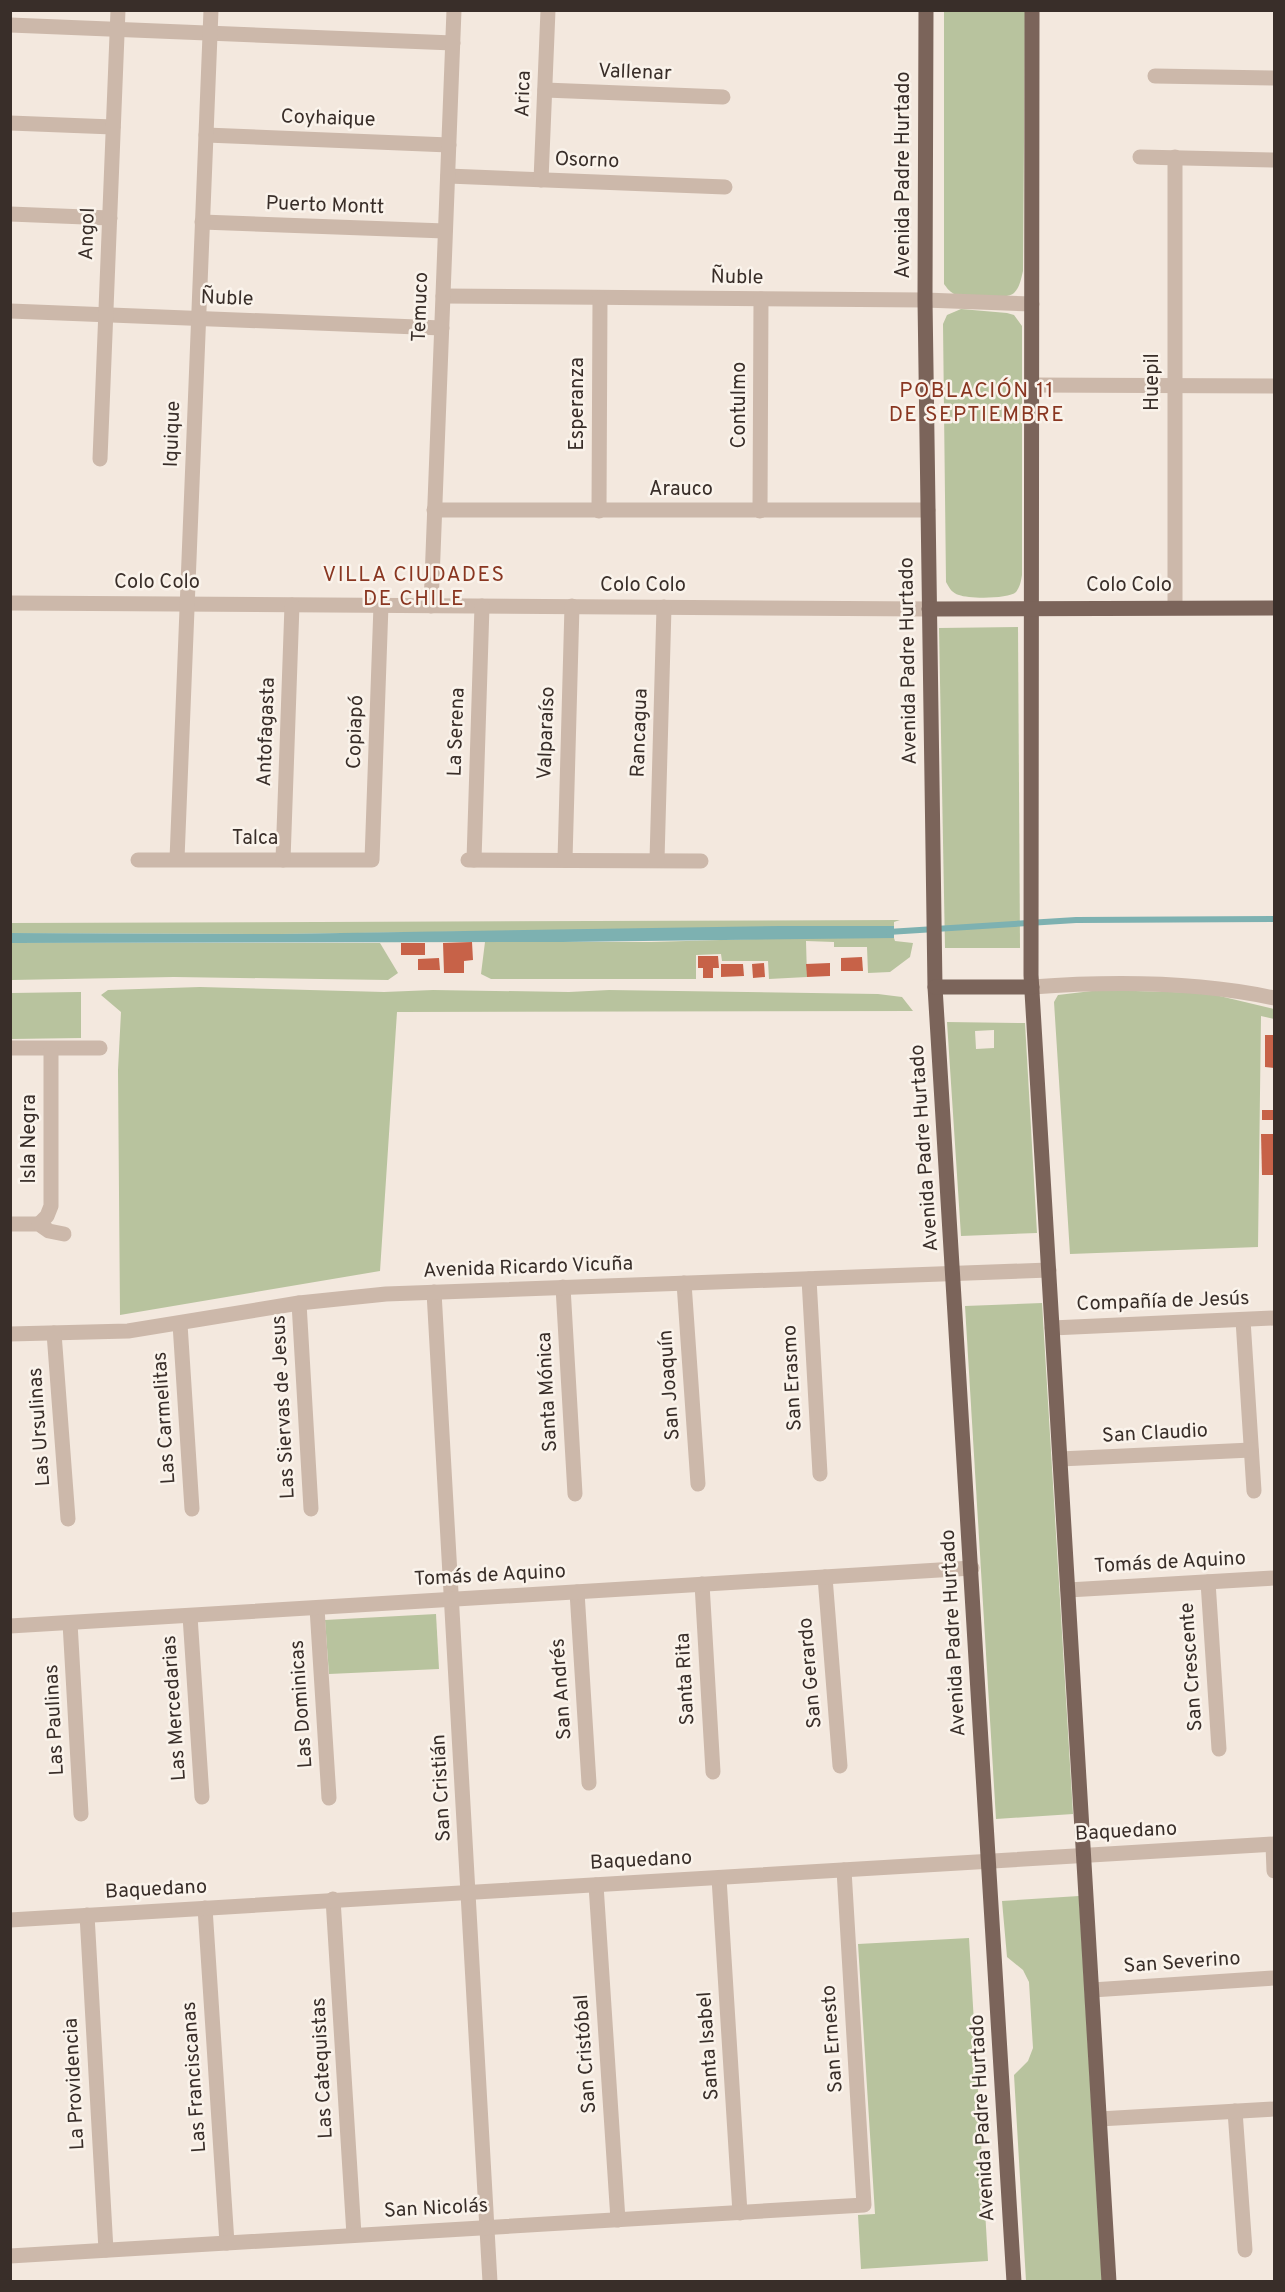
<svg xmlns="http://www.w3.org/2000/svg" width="1285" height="2292" font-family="Overpass,sans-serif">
	<rect width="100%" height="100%" fill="#f3e8de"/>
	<g fill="#b8c39e" fill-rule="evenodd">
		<path d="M944,11H1025L1023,271C1021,279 1020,287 1014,293C1006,300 963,298 954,294C949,291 947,288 944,284Z"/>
		<path d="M961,309L1007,313L1014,315L1022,326V575C1021,581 1020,587 1016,592C1009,599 969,599 959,595C952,593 950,589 946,582L943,324L947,315Z"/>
		<polygon points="1018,627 1020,948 945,948 939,628"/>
		<polygon points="900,920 894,922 894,926 280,934 11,933 10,923"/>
		<polygon points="823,937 894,938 895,941 913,943 910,957 890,972 868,973 867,947 834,947 834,942 806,941 807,977 769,979 768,961 722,961 721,954 696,955 696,979 491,979 481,974 485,942 651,942"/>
		<polygon points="11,943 380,943 398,973 388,980 174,977 11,980"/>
		<polygon points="200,987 384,992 433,990 569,992 609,990 878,994 902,997 913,1011 397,1012 380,1271 120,1315 118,1070 121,1012 101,995 108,990"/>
		<polygon points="1100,990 1207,993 1274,1009 1274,1019 1261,1016 1258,1247 1070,1254 1054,1002 1058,995"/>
		<polygon points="81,992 81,1038 11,1039 11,993"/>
		<path d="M947,1022L1025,1023L1037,1233L961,1236ZM994,1030V1048L976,1049L975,1031Z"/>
		<polygon points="1042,1303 1073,1814 996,1819 965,1306"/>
		<polygon points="436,1614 439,1669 329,1674 325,1620"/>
		<polygon points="1079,1896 1102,2281 1026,2281 1014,2075 1028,2061 1033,2048 1029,1982 1023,1970 1007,1957 1002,1901"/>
		<polygon points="969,1938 988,2261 861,2269 858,2215 875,2214 858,1944"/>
	</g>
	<polygon fill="#7db1b1" points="780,926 894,926 894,938 563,942 10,943 11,933 280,934"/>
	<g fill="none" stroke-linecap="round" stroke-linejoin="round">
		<polyline stroke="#7db1b1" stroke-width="6" points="888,932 1076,920 1274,919"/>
	</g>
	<g fill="#c76248">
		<polygon points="472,942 473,960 464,961 464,973 444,973 443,943"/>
		<rect x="401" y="943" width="24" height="12"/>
		<polygon points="698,956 718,956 719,968 713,968 713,978 703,978 703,968 698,968"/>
		<polygon points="862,957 863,971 841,971 841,958"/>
		<polygon points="439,958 440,970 418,970 418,959"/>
		<polygon points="764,963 765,977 753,978 752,964"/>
		<polygon points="830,963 830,976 807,977 806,964"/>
		<polygon points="721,964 743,964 744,976 721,977"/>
		<polygon points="1265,1035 1274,1035 1274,1068 1265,1067"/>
		<rect x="1262" y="1110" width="12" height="10"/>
		<polygon points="1261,1134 1274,1134 1274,1175 1262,1175"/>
	</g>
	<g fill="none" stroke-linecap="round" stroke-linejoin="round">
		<g stroke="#ccb8aa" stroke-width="15">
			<polyline points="10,25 453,43"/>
			<polyline points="1155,76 1274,78"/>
			<polyline points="545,90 723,97"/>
			<polyline points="10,123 113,127"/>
			<polyline points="206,135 449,145"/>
			<polyline points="1140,157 1274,160"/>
			<polyline points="448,176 725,187"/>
			<polyline points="541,180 548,10"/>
			<polyline points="10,214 110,218"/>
			<polyline points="202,222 445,231"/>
			<polyline points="443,296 925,300 1032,304"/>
			<polyline points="10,311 442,328"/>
			<polyline points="1030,385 1274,386"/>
			<polyline points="100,459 118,10"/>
			<polyline points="434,510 928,510"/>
			<polyline points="599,511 600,298"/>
			<polyline points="760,511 761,299"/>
			<polyline points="10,603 929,609"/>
			<polyline points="431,606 454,10"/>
			<polyline points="1175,607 1175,157"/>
			<polyline points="177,859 211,10"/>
			<polyline points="138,860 372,860 381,605"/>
			<polyline points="283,860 292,605"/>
			<polyline points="468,860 701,861"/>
			<polyline points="474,860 482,606"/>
			<polyline points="565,860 572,606"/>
			<polyline points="657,860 664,607"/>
			<path d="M1032,987C1113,981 1195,981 1274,998"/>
			<polyline points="10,1048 100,1048"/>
			<polyline points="10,1224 39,1224 49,1231 64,1234"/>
			<polyline points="39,1224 47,1216 51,1206 51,1049"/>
			<polyline points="809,1279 820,1474"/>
			<polyline points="684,1283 698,1484"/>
			<polyline points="563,1287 575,1494"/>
			<polyline points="434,1292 490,2282"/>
			<polyline points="299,1303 311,1509"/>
			<polyline points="1243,1320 1254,1491"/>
			<polyline points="180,1324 192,1509"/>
			<polyline points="1052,1328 1274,1318"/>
			<polyline points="54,1333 68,1519"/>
			<polyline points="10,1334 128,1331 299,1303 386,1294 1049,1270"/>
			<polyline points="1060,1459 1251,1450"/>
			<polyline points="825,1577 840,1766"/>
			<polyline points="1208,1582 1219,1749"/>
			<polyline points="702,1584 713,1772"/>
			<polyline points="1068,1590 1274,1578"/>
			<polyline points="577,1592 589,1783"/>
			<polyline points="317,1608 329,1798"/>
			<polyline points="190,1616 202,1797"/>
			<polyline points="70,1623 81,1814"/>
			<polyline points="10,1626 972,1568"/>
			<polyline points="1273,1845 1274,1871"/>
			<polyline points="719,1878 740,2213"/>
			<polyline points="596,1885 618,2220"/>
			<polyline points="333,1899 354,2235"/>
			<polyline points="205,1908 227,2243"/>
			<polyline points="87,1915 106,2250"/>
			<polyline points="10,1920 1274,1844"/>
			<polyline points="1092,1990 1274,1978"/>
			<polyline points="1235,2111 1245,2250"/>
			<polyline points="1099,2119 1274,2109"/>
			<polyline points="10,2256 864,2205 844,1870"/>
		</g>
		<g stroke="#7b645a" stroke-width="15">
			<polyline points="926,10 925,300 935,987 1014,2282"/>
			<polyline points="1032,10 1031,975 1109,2282"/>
			<polyline points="929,609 1274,608"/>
			<polyline points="935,987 1032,987"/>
		</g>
	</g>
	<g text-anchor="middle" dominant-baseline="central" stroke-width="5" stroke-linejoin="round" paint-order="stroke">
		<g font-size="20" fill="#392e29" stroke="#faf3eb">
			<text transform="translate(635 73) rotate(2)">Vallenar</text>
			<text transform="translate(524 94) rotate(-88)">Arica</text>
			<text transform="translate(328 119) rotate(2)">Coyhaique</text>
			<text transform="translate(587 161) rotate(2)">Osorno</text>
			<text transform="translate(904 175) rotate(-90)">Avenida Padre Hurtado</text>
			<text transform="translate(325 206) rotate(2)">Puerto Montt</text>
			<text transform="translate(88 234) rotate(-88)">Angol</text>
			<text transform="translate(737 278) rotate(1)">Ñuble</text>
			<text transform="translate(227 299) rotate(2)">Ñuble</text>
			<text transform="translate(421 307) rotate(-88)">Temuco</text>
			<text transform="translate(1153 382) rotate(-90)">Huepil</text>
			<text transform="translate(578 404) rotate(-90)">Esperanza</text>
			<text transform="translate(740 405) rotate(-90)">Contulmo</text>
			<text transform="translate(173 434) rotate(-88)">Iquique</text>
			<text x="681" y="490">Arauco</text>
			<text x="157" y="583">Colo Colo</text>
			<text x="643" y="586">Colo Colo</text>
			<text x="1129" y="586">Colo Colo</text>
			<text transform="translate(909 661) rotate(-91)">Avenida Padre Hurtado</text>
			<text transform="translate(267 732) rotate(-88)">Antofagasta</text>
			<text transform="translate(356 732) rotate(-88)">Copiapó</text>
			<text transform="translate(457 732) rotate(-88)">La Serena</text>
			<text transform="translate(547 733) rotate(-88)">Valparaíso</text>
			<text transform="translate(640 733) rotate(-88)">Rancagua</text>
			<text x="255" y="839">Talca</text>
			<text transform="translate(30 1139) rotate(-90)">Isla Negra</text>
			<text transform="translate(925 1148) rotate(-94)">Avenida Padre Hurtado</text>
			<text transform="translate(528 1268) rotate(-2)">Avenida Ricardo Vicuña</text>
			<text transform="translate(1163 1302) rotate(-2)">Compañía de Jesús</text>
			<text transform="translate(793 1378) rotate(-93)">San Erasmo</text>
			<text transform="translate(670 1385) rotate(-94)">San Joaquín</text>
			<text transform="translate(548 1392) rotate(-93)">Santa Mónica</text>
			<text transform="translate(284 1407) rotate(-93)">Las Siervas de Jesus</text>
			<text transform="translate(165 1418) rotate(-94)">Las Carmelitas</text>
			<text transform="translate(40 1427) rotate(-94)">Las Ursulinas</text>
			<text transform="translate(1155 1434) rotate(-3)">San Claudio</text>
			<text transform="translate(1170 1563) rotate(-3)">Tomás de Aquino</text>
			<text transform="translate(490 1576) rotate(-3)">Tomás de Aquino</text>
			<text transform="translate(954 1633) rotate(-93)">Avenida Padre Hurtado</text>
			<text transform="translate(1192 1667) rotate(-94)">San Crescente</text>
			<text transform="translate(811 1673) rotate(-95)">San Gerardo</text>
			<text transform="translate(686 1679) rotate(-93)">Santa Rita</text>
			<text transform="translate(562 1689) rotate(-94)">San Andrés</text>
			<text transform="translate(302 1704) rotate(-94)">Las Dominicas</text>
			<text transform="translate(175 1708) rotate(-94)">Las Mercedarias</text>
			<text transform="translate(55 1720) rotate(-93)">Las Paulinas</text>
			<text transform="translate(442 1788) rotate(-93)">San Cristián</text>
			<text transform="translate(1126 1832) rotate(-3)">Baquedano</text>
			<text transform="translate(641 1861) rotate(-3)">Baquedano</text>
			<text transform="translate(156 1890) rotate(-3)">Baquedano</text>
			<text transform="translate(1182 1963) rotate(-4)">San Severino</text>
			<text transform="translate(833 2039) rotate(-94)">San Ernesto</text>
			<text transform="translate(709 2046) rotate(-94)">Santa Isabel</text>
			<text transform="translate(586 2054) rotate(-94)">San Cristóbal</text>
			<text transform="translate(323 2068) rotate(-93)">Las Catequistas</text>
			<text transform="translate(195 2077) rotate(-94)">Las Franciscanas</text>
			<text transform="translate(75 2084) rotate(-93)">La Providencia</text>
			<text transform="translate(983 2118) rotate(-93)">Avenida Padre Hurtado</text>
			<text transform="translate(436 2209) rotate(-3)">San Nicolás</text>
		</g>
		<g font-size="21" letter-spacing="1.5" fill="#893621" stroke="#faf3eb">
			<text x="977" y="391">POBLACIÓN 11<tspan x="977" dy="24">DE SEPTIEMBRE</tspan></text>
			<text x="414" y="575">VILLA CIUDADES<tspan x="414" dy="24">DE CHILE</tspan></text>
		</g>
	</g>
	<rect width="1285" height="2292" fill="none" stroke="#392e29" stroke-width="24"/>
</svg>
